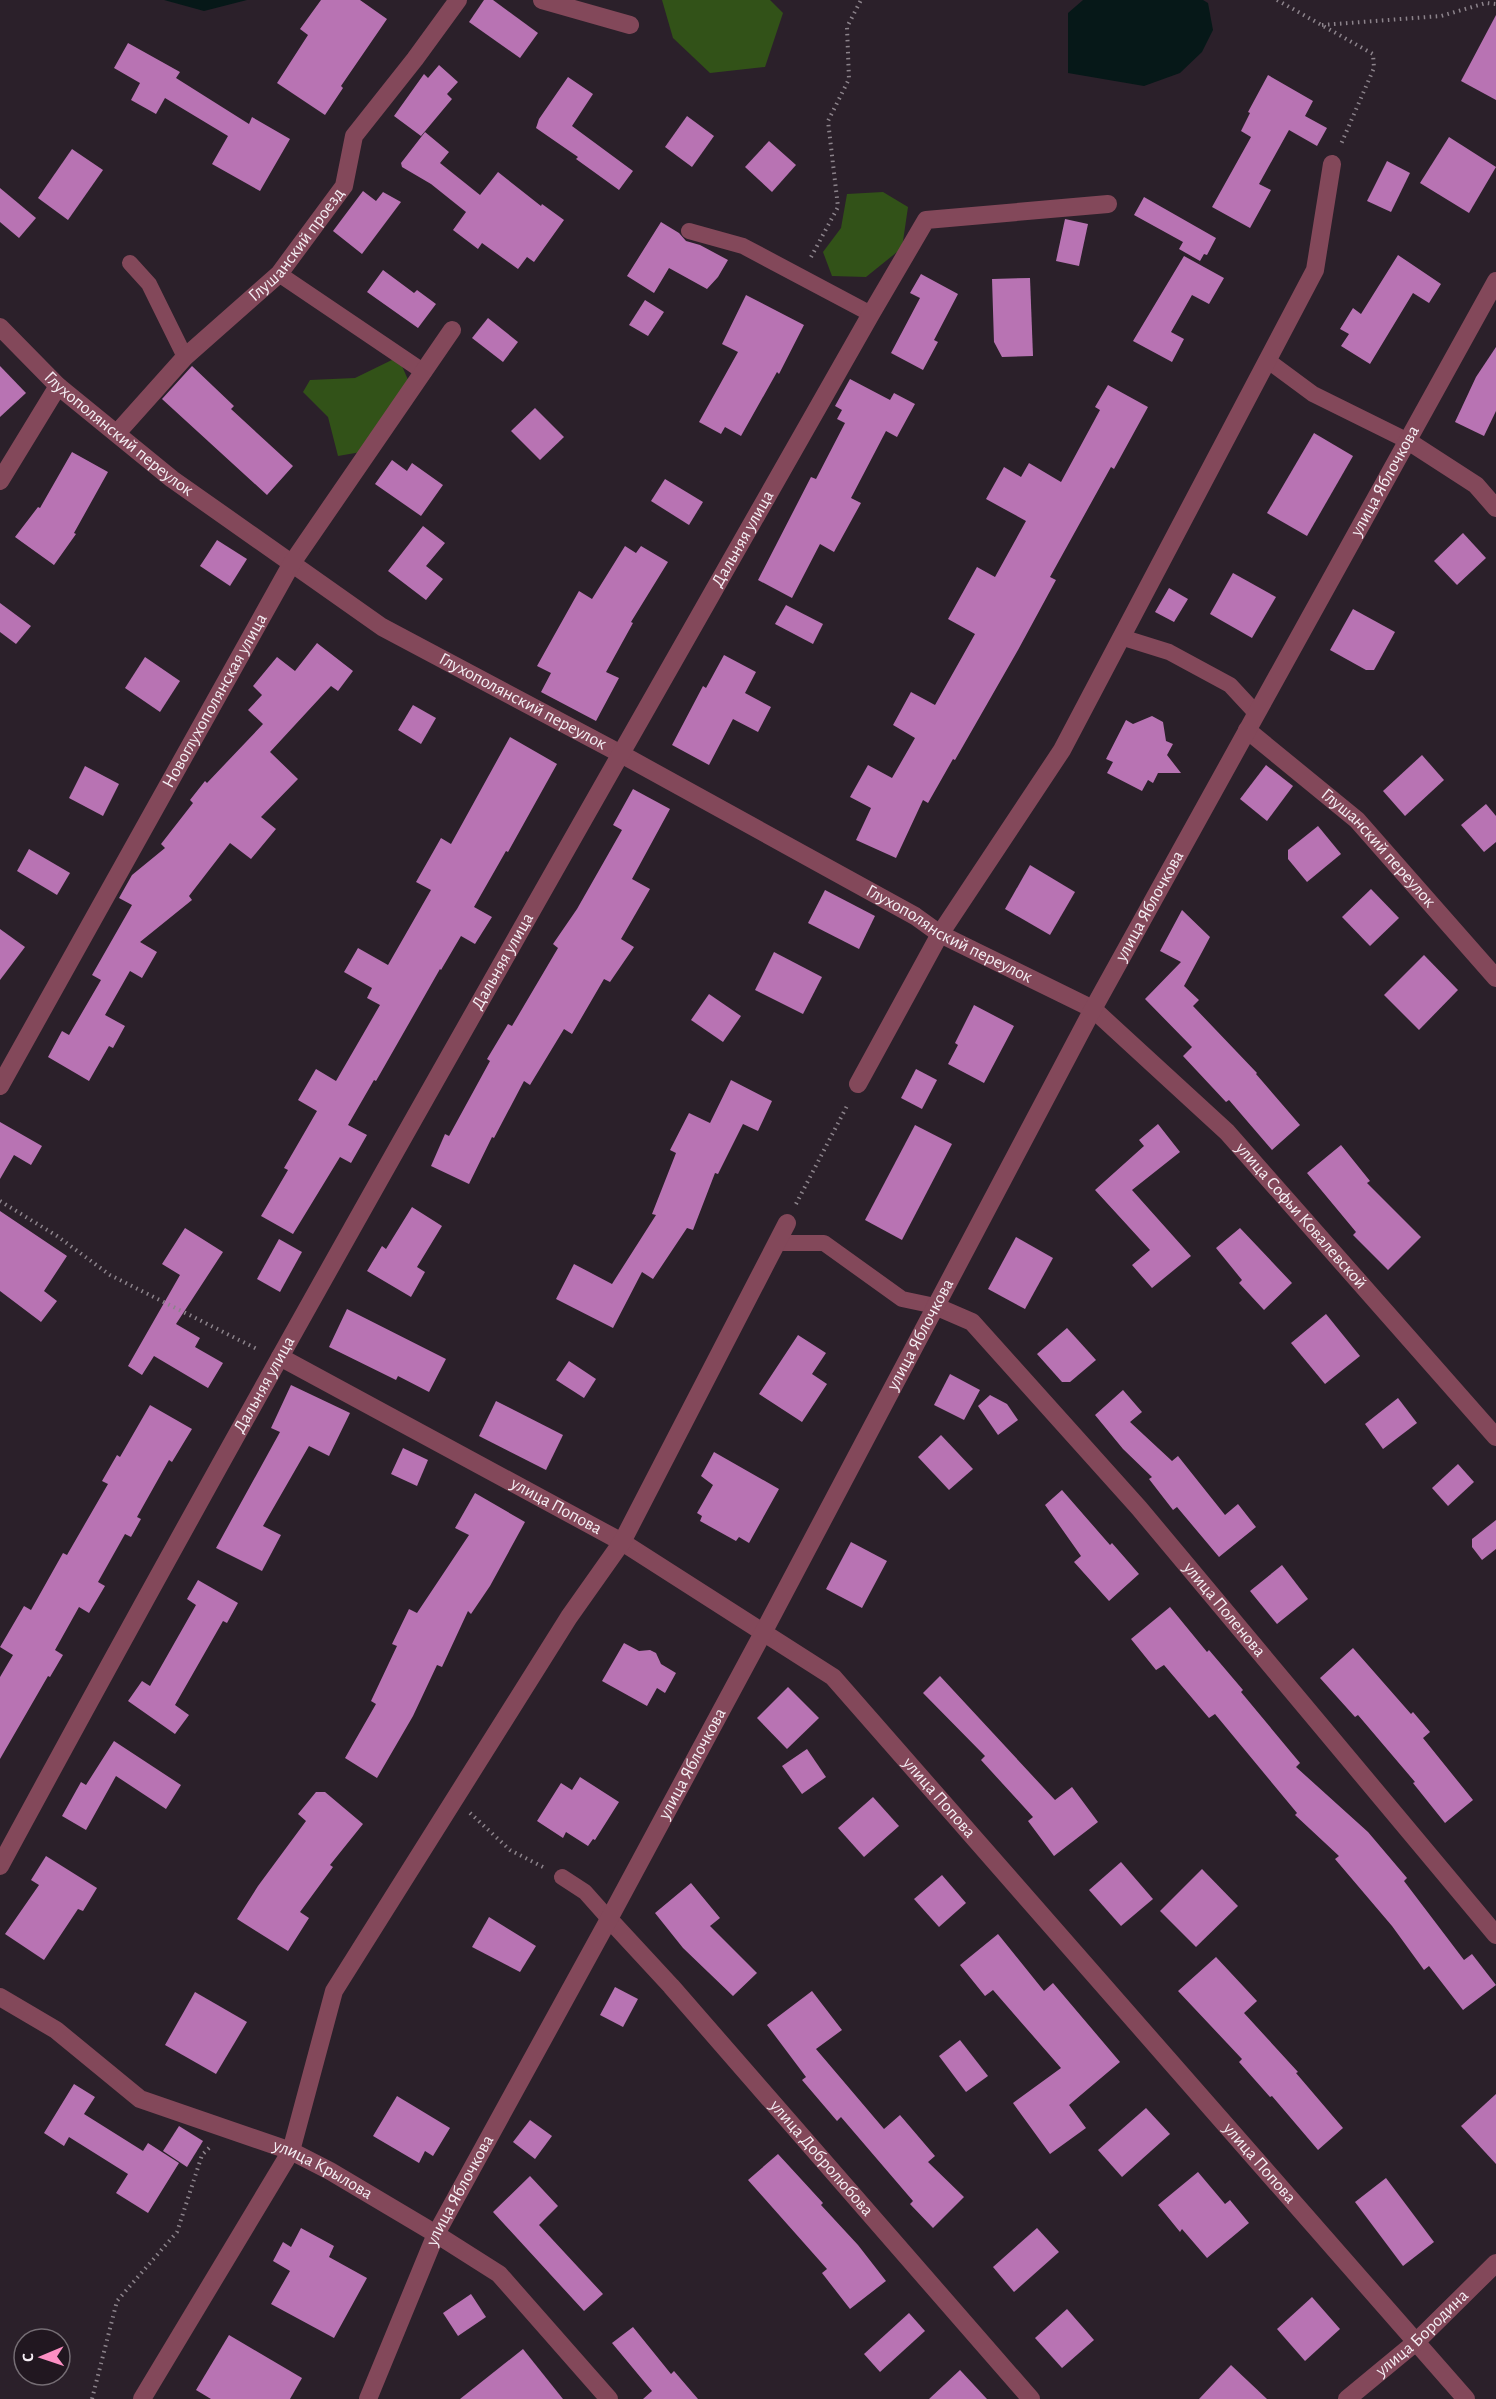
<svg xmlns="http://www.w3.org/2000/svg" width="1496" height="2399" font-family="'Alegreya Sans',sans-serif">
	<rect width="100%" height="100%" fill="#2b202a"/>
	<g fill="#325218">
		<polygon points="662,0 770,0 783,13 765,67 710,73 673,38"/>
		<polygon points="883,192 908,207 902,248 866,277 832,276 823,252 841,228 847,194"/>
		<polygon points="398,357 409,382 361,452 338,456 328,417 303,392 310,380 355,378"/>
	</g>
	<g fill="#061818">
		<polygon points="164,0 247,0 204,11"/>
		<polygon points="1083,0 1203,0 1208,3 1213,30 1202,52 1180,73 1144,86 1068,73 1068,13"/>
	</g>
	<g fill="#b873b3">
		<polygon points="321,0 360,0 387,19 341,86 343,88 325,115 277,83 308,35 300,29"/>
		<polygon points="484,0 493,0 538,33 520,58 469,22"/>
		<polygon points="1496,15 1496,100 1461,81"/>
		<polygon points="128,43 180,72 176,78 249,124 252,117 290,139 260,191 212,164 228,136 165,98 156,114 131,100 140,83 114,68"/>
		<polygon points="439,65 458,82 447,94 452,99 421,136 394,116 424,74 428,78"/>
		<polygon points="1268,75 1313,101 1305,116 1327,128 1317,146 1289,130 1259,184 1271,190 1250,228 1212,207 1251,137 1241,131 1250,113 1248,112"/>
		<polygon points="568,77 593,94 572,126 633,171 619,190 576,159 578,157 536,128 539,119"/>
		<polygon points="687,116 714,136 692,167 665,147"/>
		<polygon points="425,132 449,152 440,163 480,195 498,172 541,206 542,204 564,220 534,262 527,257 518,269 482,243 478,249 453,230 466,212 431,184 402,167 401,163"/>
		<polygon points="1449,137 1496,167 1469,213 1420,183"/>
		<polygon points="769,141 796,165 772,192 745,167"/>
		<polygon points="72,149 103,170 68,220 38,198"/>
		<polygon points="1387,161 1410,173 1391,212 1367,201"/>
		<polygon points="0,188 36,218 19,238 0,222"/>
		<polygon points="363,191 376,201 383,192 401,202 362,254 333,231"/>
		<polygon points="1144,197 1216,238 1207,255 1204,254 1200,261 1179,249 1183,242 1134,215"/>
		<polygon points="1065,219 1088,224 1079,266 1056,261"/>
		<polygon points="661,222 679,233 686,241 700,245 728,260 718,277 707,289 669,268 654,293 627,276"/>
		<polygon points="1398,255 1441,284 1429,303 1413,293 1370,364 1341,346 1349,334 1340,329 1353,308 1361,314"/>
		<polygon points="1184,256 1224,278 1209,304 1192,295 1171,332 1184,339 1172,362 1133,341"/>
		<polygon points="383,270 414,293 417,290 436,304 418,328 367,292"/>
		<polygon points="921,274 958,294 934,340 938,342 923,370 891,353 920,298 910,293"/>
		<polygon points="1030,278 1033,356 1002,357 994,342 992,279"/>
		<polygon points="746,295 804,325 779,374 777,372 741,436 725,427 721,434 699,422 738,352 722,344"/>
		<polygon points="645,300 664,312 648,336 629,325"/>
		<polygon points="488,318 518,342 503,362 472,338"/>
		<polygon points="1496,347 1496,411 1484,436 1455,422 1476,377"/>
		<polygon points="0,366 26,393 0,417"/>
		<polygon points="192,366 234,406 231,409 293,466 267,495 162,399"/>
		<polygon points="850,379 890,400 894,393 915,404 897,437 886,431 851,498 861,503 834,552 820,544 792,598 758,580 811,477 816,479 845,423 837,419 842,410 835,406"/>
		<polygon points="1108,385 1148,407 1114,469 1111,467 1050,577 1056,580 1018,650 955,760 953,759 928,803 923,800 896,858 856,840 871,808 850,797 868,765 892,778 915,738 893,725 911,692 935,705 975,634 948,619 977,567 995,577 1026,521 986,499 1004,467 1021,477 1029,463 1061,482 1100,410 1095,407"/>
		<polygon points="535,408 564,437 540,460 511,431"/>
		<polygon points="1314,433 1353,456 1307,536 1267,513"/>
		<polygon points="72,452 108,472 74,533 76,534 54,565 15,537 38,507 40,508"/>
		<polygon points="392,460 407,471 412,463 443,485 421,516 375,484"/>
		<polygon points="665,479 703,502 689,525 651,501"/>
		<polygon points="423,526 445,543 426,566 443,579 426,600 388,571"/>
		<polygon points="1463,533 1486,558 1457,585 1434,561"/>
		<polygon points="217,540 247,559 230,586 200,566"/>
		<polygon points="625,546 636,553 641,546 668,562 631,622 633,623 606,672 619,678 596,721 541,692 551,673 537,666 579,591 592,599"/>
		<polygon points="1233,573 1276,597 1252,638 1210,614"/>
		<polygon points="1169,588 1188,599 1174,622 1155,612"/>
		<polygon points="0,603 31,626 16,644 0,632"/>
		<polygon points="786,605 823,624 813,644 775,624"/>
		<polygon points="1353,609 1395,632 1374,670 1366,670 1330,650"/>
		<polygon points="317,643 353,671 338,691 331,686 270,752 298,779 261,817 276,829 251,859 230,843 189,896 192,900 140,942 157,952 142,978 130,971 105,1015 125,1026 113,1048 109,1046 89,1081 48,1057 62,1031 69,1035 101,980 92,975 132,905 119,898 132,875 165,848 161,844 193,803 190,800 205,781 207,783 263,724 248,710 262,695 253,686 277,657 295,671"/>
		<polygon points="724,655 756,672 745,693 771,707 758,732 733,719 709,765 672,745 703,686 706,688"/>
		<polygon points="145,657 180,681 160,712 125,688"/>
		<polygon points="413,705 436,718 421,744 398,730"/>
		<polygon points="1152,716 1163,722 1166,741 1173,744 1167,755 1181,773 1158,773 1153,783 1148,780 1142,791 1107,773 1113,762 1106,759 1126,720 1133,724"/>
		<polygon points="510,737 557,764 508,852 506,851 474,907 492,917 475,944 461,936 441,970 440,969 376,1081 374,1080 348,1125 367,1135 351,1163 340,1157 293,1234 261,1216 288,1170 284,1168 317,1111 298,1100 316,1069 336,1081 380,1005 367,998 372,988 344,972 358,948 388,965 431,890 416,882 441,838 451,844"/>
		<polygon points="1422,755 1444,780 1405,816 1383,791"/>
		<polygon points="1266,765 1293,786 1267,821 1240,799"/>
		<polygon points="85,766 119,784 103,816 69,798"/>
		<polygon points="633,789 670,809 632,879 650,889 621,939 634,947 610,982 604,979 572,1034 564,1029 530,1085 524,1081 494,1138 492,1137 469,1184 431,1166 445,1134 449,1136 490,1061 487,1059 508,1024 512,1026 558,948 553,944 577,909 622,830 613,825"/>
		<polygon points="1486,804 1496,816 1496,842 1484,852 1461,825"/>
		<polygon points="1318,826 1341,854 1307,882 1288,859 1288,850"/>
		<polygon points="29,849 70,873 57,895 17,871"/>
		<polygon points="1030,865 1075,892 1050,935 1005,909"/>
		<polygon points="1371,889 1399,918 1370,946 1342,917"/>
		<polygon points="825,890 875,916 859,949 808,923"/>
		<polygon points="1182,910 1210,937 1184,986 1199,1000 1193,1006 1257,1073 1256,1074 1300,1125 1272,1150 1229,1100 1226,1102 1183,1056 1192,1047 1145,999 1181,962 1160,951"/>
		<polygon points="0,929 25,947 0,980"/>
		<polygon points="774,952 822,977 803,1014 755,990"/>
		<polygon points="1424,955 1458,990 1419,1030 1384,995"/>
		<polygon points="709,994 741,1016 723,1042 691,1020"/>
		<polygon points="974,1005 1014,1026 984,1083 948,1064 958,1045 955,1043"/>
		<polygon points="916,1069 937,1080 922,1109 901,1098"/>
		<polygon points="731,1080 772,1101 758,1131 743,1124 718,1174 715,1173 693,1230 687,1228 653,1279 642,1272 613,1328 556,1299 574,1264 612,1284 656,1215 652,1214 676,1153 670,1150 689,1113 710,1123"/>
		<polygon points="0,1122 42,1146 31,1165 14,1155 0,1179"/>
		<polygon points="1158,1124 1180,1152 1132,1190 1191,1256 1152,1288 1132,1265 1150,1250 1095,1190 1144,1146 1139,1140"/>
		<polygon points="915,1125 952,1144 902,1240 865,1220"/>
		<polygon points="1341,1145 1370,1181 1367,1183 1421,1237 1388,1270 1353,1235 1356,1232 1307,1173"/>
		<polygon points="412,1207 442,1226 417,1267 425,1272 411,1297 367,1271 382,1246 386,1249"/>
		<polygon points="0,1211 67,1256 44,1291 57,1301 41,1322 0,1291"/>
		<polygon points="185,1228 223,1252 176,1324 200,1338 195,1347 223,1363 208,1388 154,1356 142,1375 128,1366 180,1275 162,1264"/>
		<polygon points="1240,1228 1292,1283 1264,1310 1239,1283 1242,1280 1216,1248"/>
		<polygon points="1016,1237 1053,1258 1025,1309 988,1289"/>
		<polygon points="279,1239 302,1252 280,1292 257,1279"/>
		<polygon points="347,1309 446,1359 429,1392 398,1376 396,1380 329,1347"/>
		<polygon points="1326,1314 1360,1356 1325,1384 1291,1343"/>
		<polygon points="1067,1328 1096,1360 1070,1382 1062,1382 1037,1354"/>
		<polygon points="798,1335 826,1353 812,1374 827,1384 802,1422 759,1394"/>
		<polygon points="569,1361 596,1379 584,1398 556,1380"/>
		<polygon points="950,1374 980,1390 964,1420 934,1405"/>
		<polygon points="291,1385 350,1413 329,1456 309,1446 263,1526 281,1535 262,1571 216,1548 280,1432 271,1428"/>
		<polygon points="1123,1390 1142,1412 1130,1422 1172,1461 1178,1456 1225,1515 1238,1504 1256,1527 1219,1557 1177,1507 1173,1510 1149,1479 1152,1477 1123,1449 1095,1415"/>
		<polygon points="990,1395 1007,1404 1018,1420 998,1435 978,1406"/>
		<polygon points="1398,1398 1417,1423 1383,1449 1365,1424"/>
		<polygon points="496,1401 563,1435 546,1470 479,1436"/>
		<polygon points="150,1405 192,1429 172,1462 169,1460 137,1517 141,1519 131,1537 125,1534 98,1582 105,1586 89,1613 79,1607 55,1650 63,1655 50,1677 48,1676 0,1759 0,1677 13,1655 0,1647 24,1606 31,1610 63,1553 67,1555 108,1484 102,1481 117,1455 120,1457"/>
		<polygon points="941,1435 973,1469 949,1490 918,1457"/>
		<polygon points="403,1448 428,1460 417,1486 391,1474"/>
		<polygon points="714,1452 779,1489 749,1543 739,1537 736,1541 700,1521 702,1516 697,1513 713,1485 701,1476"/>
		<polygon points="1458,1464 1474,1482 1448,1506 1432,1488"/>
		<polygon points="1062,1490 1110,1545 1112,1543 1139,1574 1109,1601 1074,1562 1081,1556 1045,1505"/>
		<polygon points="475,1493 525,1522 490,1586 471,1614 468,1611 442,1667 437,1665 413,1716 377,1778 345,1758 376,1704 371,1701 397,1646 392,1644 409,1609 417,1613 469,1535 455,1528"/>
		<polygon points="1496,1520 1496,1549 1482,1560 1472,1547 1472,1539"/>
		<polygon points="851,1542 887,1561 862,1608 826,1589"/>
		<polygon points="1282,1565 1308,1599 1277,1624 1250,1591"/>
		<polygon points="198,1580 238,1603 227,1623 223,1621 175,1705 189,1715 175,1734 128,1701 142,1681 150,1686 196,1605 187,1599"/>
		<polygon points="1170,1607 1207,1652 1209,1650 1243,1690 1241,1692 1300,1763 1296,1767 1368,1832 1407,1878 1404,1881 1464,1960 1472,1954 1496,1985 1463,2010 1429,1966 1424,1970 1392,1926 1335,1859 1339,1856 1295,1815 1297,1813 1215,1714 1209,1718 1164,1665 1156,1670 1131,1639"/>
		<polygon points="624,1643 639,1651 650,1650 656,1653 661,1664 676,1673 665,1693 657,1688 647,1706 602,1681"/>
		<polygon points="1353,1648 1411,1714 1413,1712 1430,1732 1423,1738 1473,1800 1445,1823 1413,1783 1415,1782 1358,1715 1355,1717 1320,1678"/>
		<polygon points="940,1676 1055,1800 1072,1787 1098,1822 1054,1856 1028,1821 1033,1817 981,1760 985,1756 923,1693"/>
		<polygon points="788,1687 819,1718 787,1749 757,1718"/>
		<polygon points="114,1741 181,1785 166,1809 116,1776 86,1830 62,1816 81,1782 86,1785"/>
		<polygon points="807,1749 826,1777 802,1794 782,1766"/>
		<polygon points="580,1777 619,1802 595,1840 593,1839 588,1846 566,1832 563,1838 537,1821 561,1783 572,1790"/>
		<polygon points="316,1792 325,1792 363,1824 330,1865 333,1867 300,1912 309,1918 288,1951 237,1919 258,1886 306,1821 298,1814"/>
		<polygon points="873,1797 899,1826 864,1857 838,1828"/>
		<polygon points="46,1856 97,1888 83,1911 78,1909 44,1960 5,1934 39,1885 31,1880"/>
		<polygon points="1121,1862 1153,1899 1121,1926 1089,1890"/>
		<polygon points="1202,1869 1238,1906 1196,1947 1160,1911"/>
		<polygon points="942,1875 966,1903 939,1927 914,1899"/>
		<polygon points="691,1883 720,1918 710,1926 757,1973 733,1996 683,1948 655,1913"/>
		<polygon points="489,1917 536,1946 520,1972 472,1947"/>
		<polygon points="998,1934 1044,1991 1053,1983 1120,2062 1069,2105 1086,2128 1050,2154 1013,2103 1061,2068 993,1990 985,1996 960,1965"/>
		<polygon points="1216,1957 1257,2001 1244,2013 1298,2072 1296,2073 1343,2128 1318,2150 1272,2096 1270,2097 1239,2062 1242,2059 1178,1991"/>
		<polygon points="615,1987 638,1999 623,2027 600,2015"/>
		<polygon points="812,1991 842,2030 816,2049 884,2129 900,2115 935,2156 928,2162 964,2197 933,2228 910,2204 913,2201 841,2117 837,2121 802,2080 806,2077 767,2025"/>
		<polygon points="195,1992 247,2022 216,2074 165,2045"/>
		<polygon points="960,2040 988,2076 966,2092 939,2056"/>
		<polygon points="74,2084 95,2097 84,2114 143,2151 148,2143 179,2163 148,2213 116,2193 128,2174 69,2137 64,2146 44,2133"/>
		<polygon points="1496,2094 1496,2164 1461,2126"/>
		<polygon points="397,2096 450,2128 433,2156 425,2151 419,2163 373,2136"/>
		<polygon points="1146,2108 1170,2134 1122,2177 1098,2150"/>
		<polygon points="530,2120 552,2136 535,2159 513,2142"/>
		<polygon points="179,2126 203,2141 187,2167 163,2151"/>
		<polygon points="778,2154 823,2203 821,2205 858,2245 886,2281 850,2309 822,2273 827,2269 748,2180"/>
		<polygon points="1198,2172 1225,2204 1230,2200 1249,2223 1207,2258 1182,2229 1180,2232 1158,2205"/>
		<polygon points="530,2176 558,2206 539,2225 603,2294 584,2311 493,2212"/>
		<polygon points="1386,2178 1434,2242 1403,2266 1355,2202"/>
		<polygon points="301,2228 334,2246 329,2257 367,2278 334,2338 271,2304 290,2271 273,2261 283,2242 291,2247"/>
		<polygon points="1037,2228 1059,2252 1014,2292 993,2267"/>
		<polygon points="471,2294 486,2317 458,2336 443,2313"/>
		<polygon points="1312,2297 1340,2329 1305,2361 1277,2329"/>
		<polygon points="1067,2309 1094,2340 1062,2368 1035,2338"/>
		<polygon points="909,2313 925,2331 880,2372 864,2354"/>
		<polygon points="633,2327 671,2374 674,2371 698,2399 643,2399 652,2391 612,2343"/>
		<polygon points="229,2335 302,2378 290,2399 211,2399 196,2390"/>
		<polygon points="523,2349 563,2399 460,2399"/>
		<polygon points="1231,2365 1267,2399 1199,2399"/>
		<polygon points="960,2370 987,2399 929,2399"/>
	</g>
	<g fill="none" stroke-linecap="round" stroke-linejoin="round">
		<g stroke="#8c838b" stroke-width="4" stroke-dasharray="1.5 4.5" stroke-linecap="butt">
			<polyline points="1277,0 1373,54 1374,68 1341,144"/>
			<polyline points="1322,25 1441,16 1486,3 1496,4"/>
			<polyline points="811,257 838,207 828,121 849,79 847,27 861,0"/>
			<polyline points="0,1201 57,1236 110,1275 259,1350"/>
			<polyline points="796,1204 848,1104"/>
			<polyline points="470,1813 510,1850 545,1868"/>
			<polyline points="92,2399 117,2301 177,2232 202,2155 212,2145"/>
		</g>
		<g stroke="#83485a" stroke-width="16">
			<polyline points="689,231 743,246 871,314"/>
			<polyline points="130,263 149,284 185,357"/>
			<polyline points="279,274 424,372"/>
			<polyline points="1267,360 1313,394 1408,441"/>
			<polyline points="1121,637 1169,652 1230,685 1256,713"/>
			<polyline points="777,1243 824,1243 902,1299 935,1306"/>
			<polyline points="562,1877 585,1892 609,1919"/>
		</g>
		<g stroke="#83485a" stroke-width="18">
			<polyline points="542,0 630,25"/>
			<path id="s1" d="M0,327L58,386L172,479L382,627L621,754L915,916L940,934L1093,1009L1227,1132L1496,1437"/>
			<path id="s2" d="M117,433L185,357L279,274L344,186L354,136L415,59L458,0"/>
			<polyline points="1408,441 1476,485 1496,508"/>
			<polyline points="0,481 58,386"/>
			<path id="s3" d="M1247,730L1357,820L1496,978"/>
			<polyline points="858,1084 940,934 1062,750 1315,270 1332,164"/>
			<path id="s4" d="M0,1086L292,563L452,330"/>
			<path id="s5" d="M935,1306L972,1322L1139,1508L1496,1935"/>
			<path id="s6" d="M280,1357L622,1542L833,1677L1466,2399"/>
			<path id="s7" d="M0,1866C282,1344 578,830 871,314L926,220L1108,204"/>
			<path id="s8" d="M609,1919L671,1986L1031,2399"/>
			<path id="s9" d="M0,1997L56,2030L140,2099L291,2151L330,2171L436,2234L499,2274L609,2399"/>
			<polyline points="142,2399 291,2151 334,1991 569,1617 622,1542 787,1223"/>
			<path id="s10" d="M368,2399L436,2234L609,1919L764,1631L1093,1009L1496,281"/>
			<path id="s11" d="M1347,2399L1416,2342L1496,2263"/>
		</g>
	</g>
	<g text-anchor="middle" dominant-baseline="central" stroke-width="6" stroke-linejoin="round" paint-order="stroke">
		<g font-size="18" fill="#f4edf3" stroke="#211720">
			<text stroke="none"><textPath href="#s2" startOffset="261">Глушанский проезд</textPath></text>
			<text stroke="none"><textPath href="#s1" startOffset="160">Глухополянский переулок</textPath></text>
			<text stroke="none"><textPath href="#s10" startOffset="2172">улица Яблочкова</textPath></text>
			<text stroke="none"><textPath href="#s7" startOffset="1521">Дальняя улица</textPath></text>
			<text stroke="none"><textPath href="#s4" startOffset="441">Новоглухополянская улица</textPath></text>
			<text stroke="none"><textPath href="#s1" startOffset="646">Глухополянский переулок</textPath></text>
			<text stroke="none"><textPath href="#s3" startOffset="177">Глушанский переулок</textPath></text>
			<text stroke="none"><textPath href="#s10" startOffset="1686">улица Яблочкова</textPath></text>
			<text stroke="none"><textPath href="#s1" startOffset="1132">Глухополянский переулок</textPath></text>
			<text stroke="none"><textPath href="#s7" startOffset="1035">Дальняя улица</textPath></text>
			<text stroke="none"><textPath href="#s1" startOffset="1588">улица Софьи Ковалевской</textPath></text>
			<text stroke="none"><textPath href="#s10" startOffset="1200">улица Яблочкова</textPath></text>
			<text stroke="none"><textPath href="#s7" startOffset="549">Дальняя улица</textPath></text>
			<text stroke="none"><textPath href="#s6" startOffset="314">улица Попова</textPath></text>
			<text stroke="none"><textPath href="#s5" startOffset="423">улица Поленова</textPath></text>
			<text stroke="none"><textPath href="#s10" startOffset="714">улица Яблочкова</textPath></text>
			<text stroke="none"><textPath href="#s6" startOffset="800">улица Попова</textPath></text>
			<text stroke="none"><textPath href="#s8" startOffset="320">улица Добролюбова</textPath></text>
			<text stroke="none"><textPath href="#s6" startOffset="1286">улица Попова</textPath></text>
			<text stroke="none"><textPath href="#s9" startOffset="370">улица Крылова</textPath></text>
			<text stroke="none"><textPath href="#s10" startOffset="228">улица Яблочкова</textPath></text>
			<text stroke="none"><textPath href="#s11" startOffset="100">улица Бородина</textPath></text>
		</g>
	</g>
	<g transform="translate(42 2357) rotate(268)"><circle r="28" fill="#211720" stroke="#756d74" stroke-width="1.5"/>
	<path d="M0-4.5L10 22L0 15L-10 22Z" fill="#fc8fc3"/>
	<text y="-9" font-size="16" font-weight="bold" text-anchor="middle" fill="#f4edf3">С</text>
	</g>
</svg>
